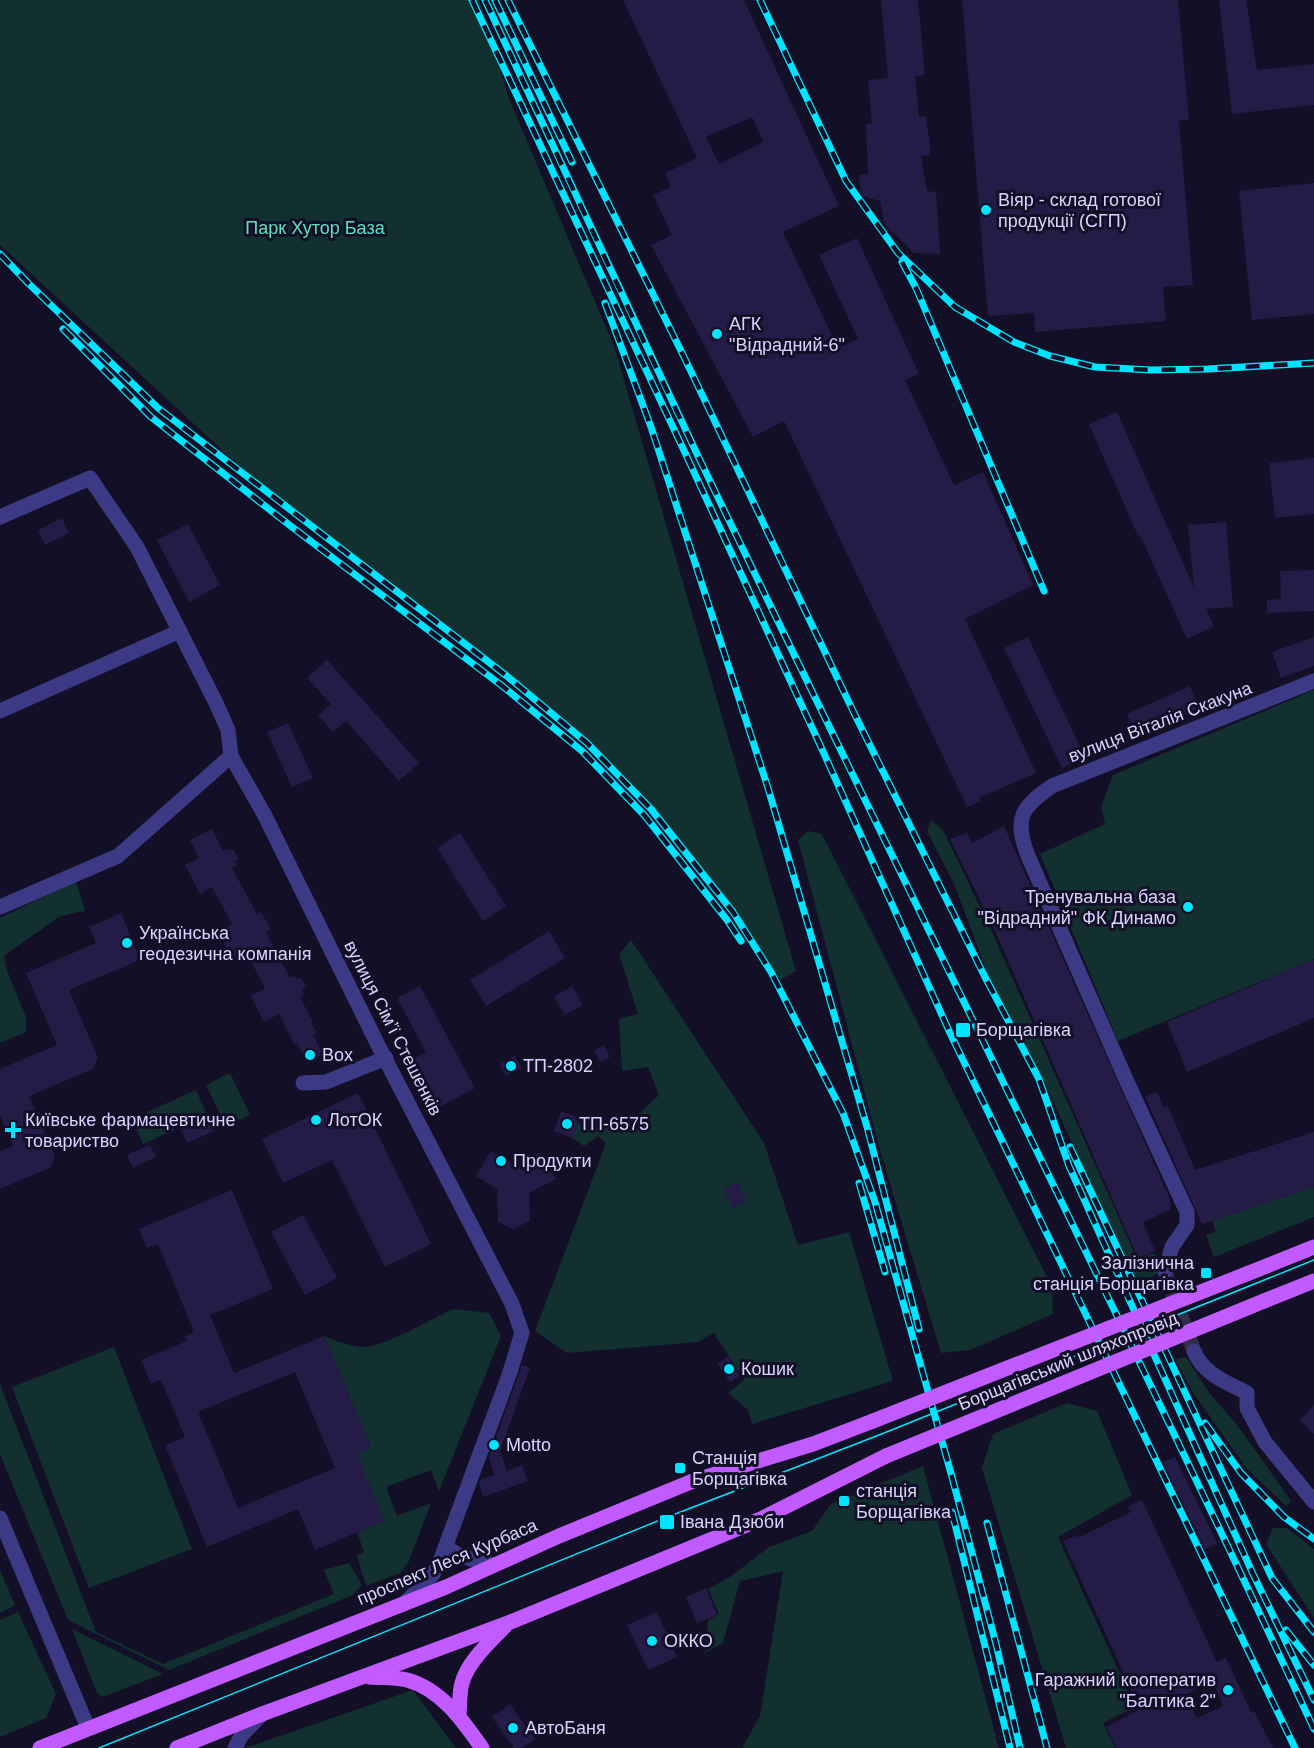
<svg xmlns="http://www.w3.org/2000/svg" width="1314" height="1748" font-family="Arial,sans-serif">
	<rect width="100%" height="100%" fill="#130f26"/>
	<g fill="#12302f">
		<polygon points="0,0 479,0 508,96 615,349 796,971 780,980 770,963 624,775 247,473 0,245"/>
		<polygon points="1314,690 1314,959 1118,1041 1040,854 1105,824 1101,807 1113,775"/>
		<polygon points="931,820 943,830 992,932 1137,1259 1155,1253 1159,1273 1136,1284 1042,1077 988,975 955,886 927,831"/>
		<polygon points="808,831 822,834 1052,1287 1053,1314 970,1350 941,1353 879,1147 798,840"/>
		<polygon points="76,881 85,911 60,916 4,956 6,968 26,1017 26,1032 0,1043 0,918"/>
		<path d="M631,940L764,1143L798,1245L849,1232L893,1381L752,1424L748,1410L728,1393L744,1380L714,1333L698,1342L567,1353L535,1331L606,1143L598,1136L584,1146L572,1138L577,1124H579L581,1118C596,1122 617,1128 631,1123L630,1122L659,1095L648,1067L622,1071L619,1019L638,1014L619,954Z"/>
		<polygon points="230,1073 250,1115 226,1126 206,1085"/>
		<polygon points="196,1090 207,1115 143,1144 132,1119"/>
		<polygon points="1314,1187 1314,1217 1214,1257 1206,1235 1216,1232 1212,1221"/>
		<path d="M453,1309L489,1313L501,1336L439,1491L431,1470L386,1487L397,1516L431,1503L409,1561L400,1573L366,1586L357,1556L364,1552L357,1532L384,1521L356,1454L371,1448L324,1336C337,1341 351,1347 365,1347C383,1347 434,1318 453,1309Z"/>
		<polygon points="114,1347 192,1549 89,1588 12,1387"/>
		<polygon points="1186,1357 1210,1394 1238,1426 1291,1501 1286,1506 1247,1469 1194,1394 1175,1359"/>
		<polygon points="0,1384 96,1632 163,1664 334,1594 324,1570 349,1563 362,1585 353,1595 169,1670 68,1620 0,1454"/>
		<polygon points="1067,1403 1097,1411 1132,1495 1058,1537 1135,1707 1103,1723 1115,1748 1066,1748 982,1468 993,1434"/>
		<polygon points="923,1466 999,1748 742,1748 760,1716 783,1571 740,1581 723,1643 705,1653 708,1620 719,1614 708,1589 730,1577 769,1547 812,1531 831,1504"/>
		<polygon points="1273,1528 1287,1528 1314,1549 1314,1618 1266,1544"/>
		<polygon points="0,1570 15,1605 0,1613"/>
		<polygon points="18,1612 56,1694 46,1718 0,1737 0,1620"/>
		<polygon points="72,1629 163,1674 102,1697 97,1693"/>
		<polygon points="413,1690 456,1748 245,1748"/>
	</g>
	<g fill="#241b47" fill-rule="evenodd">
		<path d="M623,0H744L839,206L783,232L838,348L858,339L819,255L857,238L919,374L905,380L954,485L983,472L1033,585L965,619L1036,773L979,798L981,801L967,807L784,421L753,437L651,245L672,235L653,195L671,187L665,173L697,158ZM752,117L763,142L719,164L706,137Z"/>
		<polygon points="881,0 918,0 925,75 915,76 919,117 926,116 931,155 921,156 927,191 936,192 940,254 914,253 885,225 880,201 862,196 858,175 868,174 866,124 872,123 868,80 888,78"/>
		<polygon points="962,0 1178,0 1189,120 1179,121 1193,285 1163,287 1166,321 1035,332 1034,313 988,316"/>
		<polygon points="1219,0 1246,0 1257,70 1314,64 1314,105 1232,114"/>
		<polygon points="1314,183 1314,314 1252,320 1239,191"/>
		<polygon points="1117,412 1194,588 1188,525 1226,522 1233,607 1206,609 1214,626 1187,639 1140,535 1138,536 1089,424"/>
		<polygon points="1314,458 1314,514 1275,518 1269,463"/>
		<polygon points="62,518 69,533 45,545 38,530"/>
		<polygon points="188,524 220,585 189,602 157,540"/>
		<polygon points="1314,570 1314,611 1267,613 1267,600 1281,599 1280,571"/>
		<polygon points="1028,637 1085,757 1062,768 1004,648"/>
		<polygon points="1314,637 1314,666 1281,678 1272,652"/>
		<polygon points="327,660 419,763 399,781 346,721 333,732 318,715 331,704 307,678"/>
		<polygon points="1190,686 1199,709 1136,736 1127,714"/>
		<polygon points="288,723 313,778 292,787 267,732"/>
		<polygon points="1004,826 1170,1199 1170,1210 1143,1222 1155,1251 1138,1258 995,931 950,839 967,833 972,843"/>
		<polygon points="212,829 223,851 228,848 229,851 233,849 239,859 235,861 237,865 232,868 257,914 261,912 271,929 266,932 290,978 295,976 297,979 301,977 306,987 302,989 305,994 300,997 313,1022 311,1023 317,1033 313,1035 323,1054 307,1062 297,1043 294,1044 279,1014 264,1022 251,996 265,988 246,952 232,959 218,932 232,924 212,887 200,894 185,865 199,858 190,840"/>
		<polygon points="460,833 506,906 483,921 437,848"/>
		<polygon points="121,913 140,960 69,990 98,1058 93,1069 29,1096 55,1157 50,1168 0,1189 0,1151 13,1146 0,1115 0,1069 57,1045 26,973 96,943 89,927"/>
		<polygon points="549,931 565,958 486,1006 470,980"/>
		<polygon points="1314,959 1314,1018 1187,1072 1167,1022"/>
		<polygon points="420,986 475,1088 430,1112 404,1064 426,1052 397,998"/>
		<polygon points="572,986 583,1005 565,1015 554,997"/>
		<polygon points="604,1045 610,1057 600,1062 594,1051"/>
		<polygon points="515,1056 522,1068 506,1076 500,1064"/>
		<polygon points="1157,1092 1164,1108 1168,1106 1195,1170 1314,1132 1314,1187 1202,1224 1145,1097"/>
		<polygon points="358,1093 431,1244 385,1267 332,1160 283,1183 262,1139"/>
		<polygon points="561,1111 580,1118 572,1138 554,1131"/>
		<polygon points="208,1117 214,1131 187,1143 181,1129"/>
		<polygon points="150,1145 156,1157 133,1168 127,1155"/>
		<polygon points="491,1151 517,1166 541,1152 556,1179 529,1193 530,1221 513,1229 498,1222 497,1189 476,1176"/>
		<polygon points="738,1182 747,1201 732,1208 723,1188"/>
		<path d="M232,1190L273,1289L210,1315L234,1373L324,1336L371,1448L357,1454L384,1521L315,1550L298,1509L207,1547L165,1445L185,1437L161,1380L151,1384L141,1360L187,1341L185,1336L194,1332L158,1244L147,1248L139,1229ZM295,1372L335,1468L238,1508L198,1412Z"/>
		<polygon points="303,1215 337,1278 305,1295 271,1232"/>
		<polygon points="728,1357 740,1376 730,1382 717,1363"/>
		<polygon points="522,1365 530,1368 500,1451 507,1471 522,1465 528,1481 483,1497 479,1484 480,1480 494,1475 489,1457"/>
		<polygon points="1314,1405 1314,1434 1300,1420"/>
		<polygon points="1175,1457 1217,1543 1205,1549 1163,1462"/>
		<path d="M1142,1500L1217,1662L1226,1658L1251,1712L1254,1711L1273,1748H1116L1106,1727L1140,1709L1063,1541L1078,1535L1079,1537L1131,1512L1128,1506ZM1213,1682L1223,1706L1197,1718L1185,1695Z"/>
		<polygon points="706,1588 717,1615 697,1623 686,1597"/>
		<polygon points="657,1612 677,1657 648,1670 627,1625"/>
		<polygon points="510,1704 535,1739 522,1748 514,1748 492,1717"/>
	</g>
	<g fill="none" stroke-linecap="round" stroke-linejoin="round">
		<polyline stroke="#312d47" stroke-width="15" stroke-dasharray="15 8" stroke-linecap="butt" points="1165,1271 1168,1282 1194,1351"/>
		<g stroke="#3d3a85" stroke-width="15">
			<polyline points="0,517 90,478 137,547 216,703 228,730 231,756 264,814 379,1047 512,1304 522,1333 509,1375 439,1564 433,1574 404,1604"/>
			<polyline points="0,711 180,631"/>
			<polyline points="0,907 118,856 231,756"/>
			<polyline points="303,1083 326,1082 386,1058"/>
			<path d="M1165,1271L1172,1247L1187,1225V1212L1128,1084L1028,856C1014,819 1020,808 1052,786L1314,681"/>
			<path d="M1194,1351C1203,1374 1226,1382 1247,1393V1408L1265,1442L1314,1502"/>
			<polyline points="0,1518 88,1728"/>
			<polyline points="446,1547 460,1556 493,1565"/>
			<polyline points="235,1748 241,1736 262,1714"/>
		</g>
		<g stroke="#c25bff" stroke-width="15">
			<polyline points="1249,1273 1314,1247"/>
			<polyline points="1264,1301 1314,1281"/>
			<path d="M369,1677C381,1678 395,1677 407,1680C441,1689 463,1721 482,1748"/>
			<path d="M459,1716C460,1705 459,1694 462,1683C468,1661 490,1642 505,1626"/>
			<polyline points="40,1748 446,1587 559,1536 693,1481 813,1444 873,1421"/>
			<polyline points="177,1748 262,1714 508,1623 761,1519 886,1456"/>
		</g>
		<polyline stroke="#00e5ff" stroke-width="1.5" points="99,1748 665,1518 879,1435 1314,1260"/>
		<g stroke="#00e5ff" stroke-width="7">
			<g id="rail">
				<polyline points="472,0 687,457 821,747 950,1033 1295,1748"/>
				<path d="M485,0C556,151 625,303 697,454C902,880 1114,1301 1314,1729"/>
				<polyline points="495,0 572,162"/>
				<polyline points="508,0 685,359 854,713 985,977 1039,1079 1069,1166 1253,1574 1314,1700"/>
				<polyline points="760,0 846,181 898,253 955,307 1014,342 1050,356 1095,367 1151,370 1208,369 1314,363"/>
				<polyline points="0,254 29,284 158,408 508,677 587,743 651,809 733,912 771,972 843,1113 875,1202 952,1477 996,1644 1020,1748"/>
				<polyline points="902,262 916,288 1044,591"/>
				<polyline points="605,303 651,427 768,788 867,1127 919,1329"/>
				<polyline points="63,329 151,417 288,524 501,685 582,751 645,816 727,920 741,941"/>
				<polyline points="1070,1147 1272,1578 1314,1632"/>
				<polyline points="859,1183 885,1272"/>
				<polyline points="1205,1423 1241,1473 1284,1517 1314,1539"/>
				<polyline points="952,1512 1010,1748"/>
				<polyline points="987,1523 1047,1748"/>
				<polyline points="1286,1630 1314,1665"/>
			</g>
		</g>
		<use href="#rail" stroke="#130f26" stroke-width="4.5" stroke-dasharray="14" stroke-linecap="butt"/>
		<g stroke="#c25bff" stroke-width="15">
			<polyline points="873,1421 1249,1273"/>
			<polyline points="886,1456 1264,1301"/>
		</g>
	</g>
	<g fill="#00e5ff" stroke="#130f26" stroke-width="2">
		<circle cx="986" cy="210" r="6"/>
		<circle cx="717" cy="334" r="6"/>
		<circle cx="1188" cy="907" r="6"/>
		<circle cx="127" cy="943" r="6"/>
		<rect x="955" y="1022" width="16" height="16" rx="3"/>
		<circle cx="310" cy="1055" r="6"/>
		<circle cx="511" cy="1066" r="6"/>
		<circle cx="316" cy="1120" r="6"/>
		<circle cx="567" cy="1124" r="6"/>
		<path d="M10 1121h6v6h6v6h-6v6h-6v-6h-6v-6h6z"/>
		<circle cx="501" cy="1161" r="6"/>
		<rect x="1200" y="1267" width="12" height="12" rx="3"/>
		<circle cx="729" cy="1369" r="6"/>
		<circle cx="494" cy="1445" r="6"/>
		<rect x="674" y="1462" width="12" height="12" rx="3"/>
		<rect x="838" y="1495" width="12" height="12" rx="3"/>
		<rect x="659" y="1514" width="16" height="16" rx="3"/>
		<circle cx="652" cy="1641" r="6"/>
		<circle cx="1228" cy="1690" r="6"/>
		<circle cx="513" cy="1728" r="6"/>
	</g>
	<g text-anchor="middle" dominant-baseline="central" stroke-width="6" stroke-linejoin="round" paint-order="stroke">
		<g font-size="18" fill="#d9d4ff" stroke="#130f26" text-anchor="start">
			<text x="998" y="200">Віяр - склад готової<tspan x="998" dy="21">продукції (СГП)</tspan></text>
			<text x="729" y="324">АГК<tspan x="729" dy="21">"Відрадний-6"</tspan></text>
			<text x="1176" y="897" text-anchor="end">Тренувальна база<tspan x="1176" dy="21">"Відрадний" ФК Динамо</tspan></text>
			<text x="139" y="933">Українська<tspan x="139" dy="21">геодезична компанія</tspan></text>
			<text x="976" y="1030">Борщагівка</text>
			<text x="322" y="1055">Box</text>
			<text x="523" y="1066">ТП-2802</text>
			<text x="25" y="1120">Київське фармацевтичне<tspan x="25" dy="21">товариство</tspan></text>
			<text x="328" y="1120">ЛотОК</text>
			<text x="579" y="1124">ТП-6575</text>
			<text x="513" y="1161">Продукти</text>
			<text x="1194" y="1263" text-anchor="end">Залізнична<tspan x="1194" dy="21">станція Борщагівка</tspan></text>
			<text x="741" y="1369">Кошик</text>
			<text x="506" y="1445">Motto</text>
			<text x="692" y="1458">Станція<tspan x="692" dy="21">Борщагівка</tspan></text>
			<text x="856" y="1491">станція<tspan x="856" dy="21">Борщагівка</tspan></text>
			<text x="680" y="1522">Івана Дзюби</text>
			<text x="664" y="1641">ОККО</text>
			<text x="1216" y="1680" text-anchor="end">Гаражний кооператив<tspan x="1216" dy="21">"Балтика 2"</tspan></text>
			<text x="525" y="1728">АвтоБаня</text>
		</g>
		<g font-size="18" fill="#5fe0c0" stroke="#130f26">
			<text x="315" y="228">Парк Хутор База</text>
		</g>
		<g font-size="18" fill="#d9d4ff" stroke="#130f26">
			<text transform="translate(1160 722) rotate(-21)">вулиця Віталія Скакуна</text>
			<text transform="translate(393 1028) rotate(63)">вулиця Сімʼї Стешенків</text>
			<text transform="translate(1068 1361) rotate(-22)">Борщагівський шляхопровід</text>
			<text transform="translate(447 1562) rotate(-23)">проспект Леся Курбаса</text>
		</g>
	</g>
</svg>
